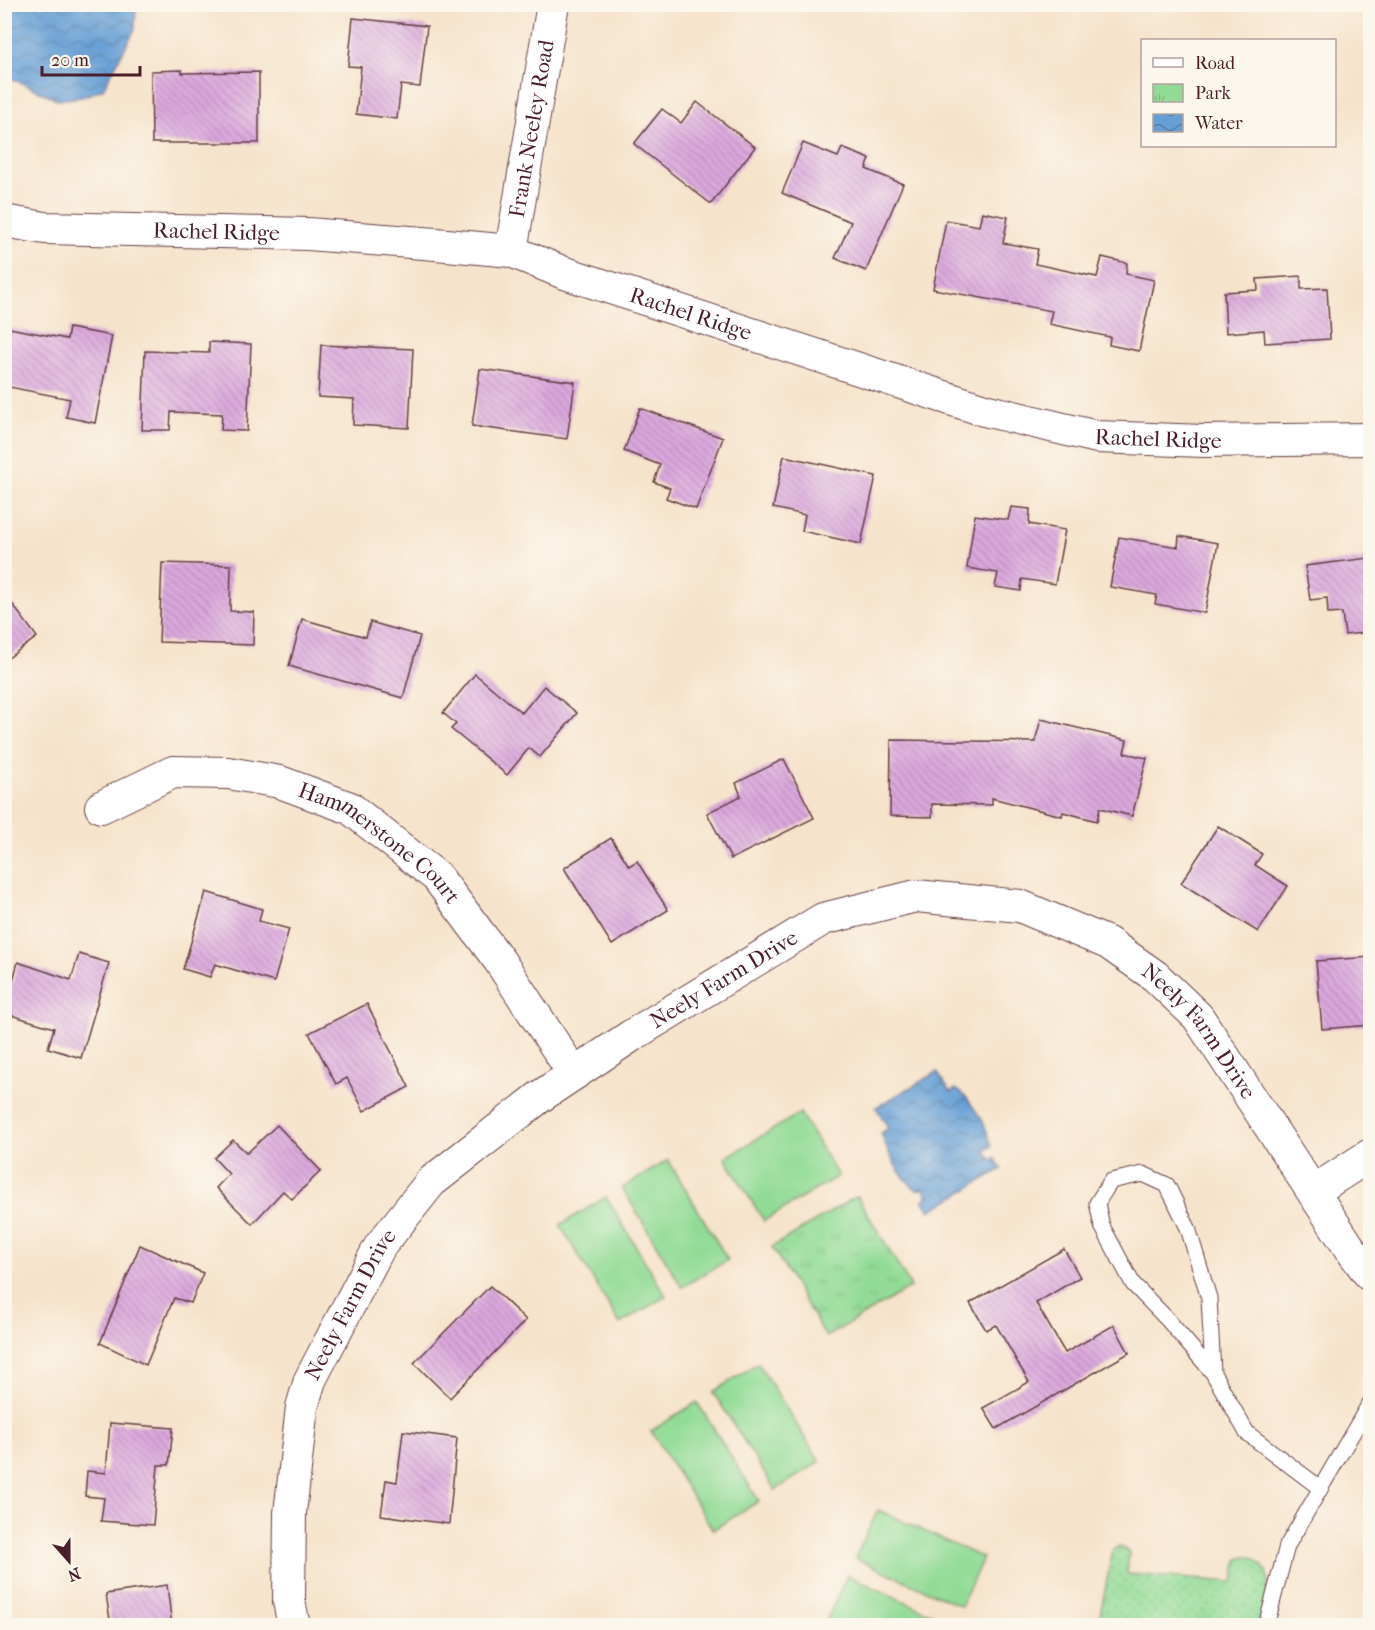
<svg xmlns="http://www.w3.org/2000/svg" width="1375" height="1630" font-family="'IM FELL French Canon',serif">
	<defs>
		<pattern id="grass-dots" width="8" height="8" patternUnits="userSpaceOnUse" patternTransform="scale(1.5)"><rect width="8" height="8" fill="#92db96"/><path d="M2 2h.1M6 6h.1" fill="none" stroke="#7fbc81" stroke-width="1.8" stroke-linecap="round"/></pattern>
		<pattern id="park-tufts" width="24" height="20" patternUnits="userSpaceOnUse" patternTransform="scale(1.5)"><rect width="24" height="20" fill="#92db96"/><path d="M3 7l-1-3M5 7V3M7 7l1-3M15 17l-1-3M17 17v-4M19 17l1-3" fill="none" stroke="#7fbc81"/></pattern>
		<pattern id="water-waves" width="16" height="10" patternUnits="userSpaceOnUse" patternTransform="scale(1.5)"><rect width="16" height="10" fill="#669fd5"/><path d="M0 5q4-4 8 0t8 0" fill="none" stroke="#5681ad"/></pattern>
		<pattern id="building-back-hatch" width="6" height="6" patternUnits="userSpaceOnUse" patternTransform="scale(1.5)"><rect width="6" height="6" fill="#dca9de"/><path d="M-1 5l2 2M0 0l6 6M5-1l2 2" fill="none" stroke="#b489b4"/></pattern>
	</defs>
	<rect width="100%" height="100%" fill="#fbf7ec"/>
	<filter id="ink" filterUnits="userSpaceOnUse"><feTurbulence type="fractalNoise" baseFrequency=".0167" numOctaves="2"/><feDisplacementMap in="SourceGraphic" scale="12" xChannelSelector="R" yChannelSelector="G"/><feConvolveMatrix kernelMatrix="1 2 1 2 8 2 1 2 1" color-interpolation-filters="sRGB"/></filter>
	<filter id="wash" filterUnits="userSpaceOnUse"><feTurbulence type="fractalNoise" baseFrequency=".008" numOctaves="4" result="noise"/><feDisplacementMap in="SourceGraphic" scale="24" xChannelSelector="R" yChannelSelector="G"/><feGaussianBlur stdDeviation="1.35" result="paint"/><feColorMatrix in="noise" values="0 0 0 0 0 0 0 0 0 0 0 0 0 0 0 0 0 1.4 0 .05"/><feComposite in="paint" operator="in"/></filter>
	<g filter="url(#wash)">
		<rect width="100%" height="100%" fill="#f6e3cb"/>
		<path fill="url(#grass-dots)" stroke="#6e7d60" stroke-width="1.5" d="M1119,1546L1129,1552L1127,1574L1233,1582L1238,1560C1247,1555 1252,1555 1259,1562C1277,1577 1263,1606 1258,1625H1098L1113,1550Z"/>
		<polygon fill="url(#park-tufts)" stroke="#6e7d60" stroke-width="1.5" points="857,1196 911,1287 826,1337 772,1247"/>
		<g fill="#92db96" stroke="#6e7d60" stroke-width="1.5">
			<polygon points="800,1113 838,1176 764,1221 725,1158"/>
			<polygon points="668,1160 728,1260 682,1287 622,1188"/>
			<polygon points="606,1197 666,1296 620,1324 560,1225"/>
			<polygon points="758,1363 820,1462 775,1490 713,1392"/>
			<polygon points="697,1402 759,1501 713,1530 651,1431"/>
			<polygon points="878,1510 983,1558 961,1606 855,1558"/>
			<polygon points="847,1575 952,1623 951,1625 825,1624"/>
		</g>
		<g fill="url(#water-waves)" stroke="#585f80" stroke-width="1.5">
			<polygon points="5,4 136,5 135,29 103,89 82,97 58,100 5,75"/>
			<path d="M937,1072L950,1092L956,1089L967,1098L983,1121L992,1146L985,1151L991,1160L995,1158L1002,1169L930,1211L923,1200L928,1197L923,1188L917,1190C898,1175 889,1156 881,1133L888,1128L876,1107Z"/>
		</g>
		<g id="blocks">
			<g fill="url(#building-back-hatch)">
				<polygon points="353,18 427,26 420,87 401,85 397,119 356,114 361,67 348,66"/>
				<polygon points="182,70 182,73 259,72 259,143 152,143 151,71"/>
				<polygon points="697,102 755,147 711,204 634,144 662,109 681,123"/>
				<polygon points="803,143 838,157 842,148 870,159 866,169 903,184 866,271 835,258 851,222 782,193"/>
				<polygon points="982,212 1008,217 1003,243 1038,249 1035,264 1097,277 1102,257 1127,263 1126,274 1154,280 1139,351 1109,345 1110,337 1049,324 1052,311 933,289 946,220 979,226"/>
				<polygon points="1301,276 1301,289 1327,288 1330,339 1265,343 1264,330 1226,333 1224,292 1258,290 1257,279"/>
				<polygon points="4,327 67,339 69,328 112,336 95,423 66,417 70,399 4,386"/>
				<polygon points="209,342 251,344 247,431 221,430 222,414 171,412 170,430 142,430 145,351 209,353"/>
				<polygon points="321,345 413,349 409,428 353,425 354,399 318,397"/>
				<polygon points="480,369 575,382 567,439 472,426"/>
				<polygon points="640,408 723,438 696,509 666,498 670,488 654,482 660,465 624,451"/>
				<polygon points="784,456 876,476 861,544 802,531 805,515 773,508"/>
				<polygon points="1011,507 1030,509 1029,524 1065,530 1055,584 1022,579 1021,591 995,587 998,573 967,568 975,515 1008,520"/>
				<polygon points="1179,536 1218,543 1205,613 1155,604 1157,595 1110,587 1119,537 1178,547"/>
				<polygon points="1369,558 1371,632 1345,635 1342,613 1328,614 1327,598 1310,600 1305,566"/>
				<polygon points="162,563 231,565 230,611 254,612 253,645 159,642"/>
				<polygon points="4,593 37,637 4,661"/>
				<polygon points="302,619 366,637 370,622 420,636 403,698 289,666"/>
				<polygon points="475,674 522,713 544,686 577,713 540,757 529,748 507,775 451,729 456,724 443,713"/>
				<polygon points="1041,719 1127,740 1124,753 1147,758 1132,816 1100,808 1097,821 1063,812 1062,816 992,798 992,805 932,804 932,817 890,816 891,740 1035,742"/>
				<polygon points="784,759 814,818 731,859 707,813 741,796 736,783"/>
				<polygon points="1218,826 1262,854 1255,865 1288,886 1258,932 1181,883"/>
				<polygon points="611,838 629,866 637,861 668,910 612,945 564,868"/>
				<polygon points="206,892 262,909 259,921 289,929 274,982 215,964 210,977 183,969"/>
				<polygon points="79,954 109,963 81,1058 48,1048 54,1028 4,1013 18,962 71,980"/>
				<polygon points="1371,957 1371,1025 1322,1029 1316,961"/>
				<polygon points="367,1004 409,1087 364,1111 347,1078 336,1084 309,1033"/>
				<polygon points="277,1125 321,1171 292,1199 283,1191 252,1224 216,1188 229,1174 214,1158 233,1140 247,1153"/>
				<polygon points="140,1245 203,1273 191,1303 174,1298 146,1365 100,1343"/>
				<polygon points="1064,1249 1080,1277 1036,1303 1065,1353 1114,1325 1129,1353 996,1429 983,1408 1029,1382 996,1325 986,1330 970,1303"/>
				<polygon points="490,1286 526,1320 450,1398 414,1363"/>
				<polygon points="110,1423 173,1428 169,1465 158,1465 153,1525 101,1521 104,1498 85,1496 87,1471 106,1473"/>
				<polygon points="403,1431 457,1438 449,1524 381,1515 386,1480 397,1482"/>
				<polygon points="167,1585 172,1626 111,1626 106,1594"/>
			</g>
		</g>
	</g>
	<g filter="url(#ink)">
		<use href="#blocks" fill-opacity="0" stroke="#643c43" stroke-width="1.5"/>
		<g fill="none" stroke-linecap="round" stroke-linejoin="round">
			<g stroke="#643c43" stroke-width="17">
				<g id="lane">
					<polyline points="1213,1373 1209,1298 1188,1228 1167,1185 1143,1174 1111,1181 1097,1203 1102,1226 1133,1284 1167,1319 1213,1373 1247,1433 1320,1488"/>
					<polyline points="1266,1626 1287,1546 1370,1403"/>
				</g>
			</g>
			<g stroke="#643c43" stroke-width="34">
				<g id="street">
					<path id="s1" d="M4,221L45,228L308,234L436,244L511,251L562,272L984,410L1097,437L1204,441L1370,439"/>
					<path id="s2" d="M511,251L553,4"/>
					<path id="s3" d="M101,807L173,772L228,773L280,782L350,808L437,877L499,960L574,1074"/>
					<polyline points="1314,1191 1370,1155"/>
					<path id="s4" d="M294,1626L289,1601L290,1513L302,1407L310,1380L380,1246L431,1182L541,1096L631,1036L823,919L916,896L1020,906L1108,943L1155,976L1198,1017L1349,1247L1370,1275"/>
				</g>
			</g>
			<use href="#lane" stroke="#fff" stroke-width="15"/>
			<use href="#street" stroke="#fff" stroke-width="32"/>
		</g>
	</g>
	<g text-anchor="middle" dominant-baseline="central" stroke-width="4.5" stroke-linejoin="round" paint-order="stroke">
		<g font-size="22" fill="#4a1f2b" stroke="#fbf7ec">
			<text stroke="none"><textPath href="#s2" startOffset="124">Frank Neeley Road</textPath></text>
			<text stroke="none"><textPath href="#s1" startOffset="213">Rachel Ridge</textPath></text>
			<text stroke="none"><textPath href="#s1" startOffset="699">Rachel Ridge</textPath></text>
			<text stroke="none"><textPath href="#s1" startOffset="1185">Rachel Ridge</textPath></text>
			<text stroke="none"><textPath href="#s3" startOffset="306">Hammerstone Court</textPath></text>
			<text stroke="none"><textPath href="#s4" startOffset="838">Neely Farm Drive</textPath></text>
			<text stroke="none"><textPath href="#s4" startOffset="1378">Neely Farm Drive</textPath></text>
			<text stroke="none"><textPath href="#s4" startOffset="334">Neely Farm Drive</textPath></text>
		</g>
	</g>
	<rect width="1375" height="1630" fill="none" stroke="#fbf7ec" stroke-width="24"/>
	<rect x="1141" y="39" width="195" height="108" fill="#fbf7ec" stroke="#b4a19f" stroke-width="1.5"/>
	<rect x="1153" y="58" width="30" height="9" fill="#ffffff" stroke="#b4a19f" stroke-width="1.5"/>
	<text x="1195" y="69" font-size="18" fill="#4a1f2b">Road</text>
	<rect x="1153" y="84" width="30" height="18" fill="url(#park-tufts)" stroke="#b4a19f" stroke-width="1.5"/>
	<text x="1195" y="99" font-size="18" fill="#4a1f2b">Park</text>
	<rect x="1153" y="114" width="30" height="18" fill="url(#water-waves)" stroke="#b4a19f" stroke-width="1.5"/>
	<text x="1195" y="129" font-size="18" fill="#4a1f2b">Water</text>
	<g transform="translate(69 1561) rotate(159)" stroke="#fbf7ec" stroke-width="4.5" paint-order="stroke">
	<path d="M0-4.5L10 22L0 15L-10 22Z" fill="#4a1f2b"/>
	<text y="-9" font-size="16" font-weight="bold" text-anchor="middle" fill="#4a1f2b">N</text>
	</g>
	<path d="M42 66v9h98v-9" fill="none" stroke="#4a1f2b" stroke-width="3"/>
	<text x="51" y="66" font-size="18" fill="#4a1f2b" stroke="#fbf7ec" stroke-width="4.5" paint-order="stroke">20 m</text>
</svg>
